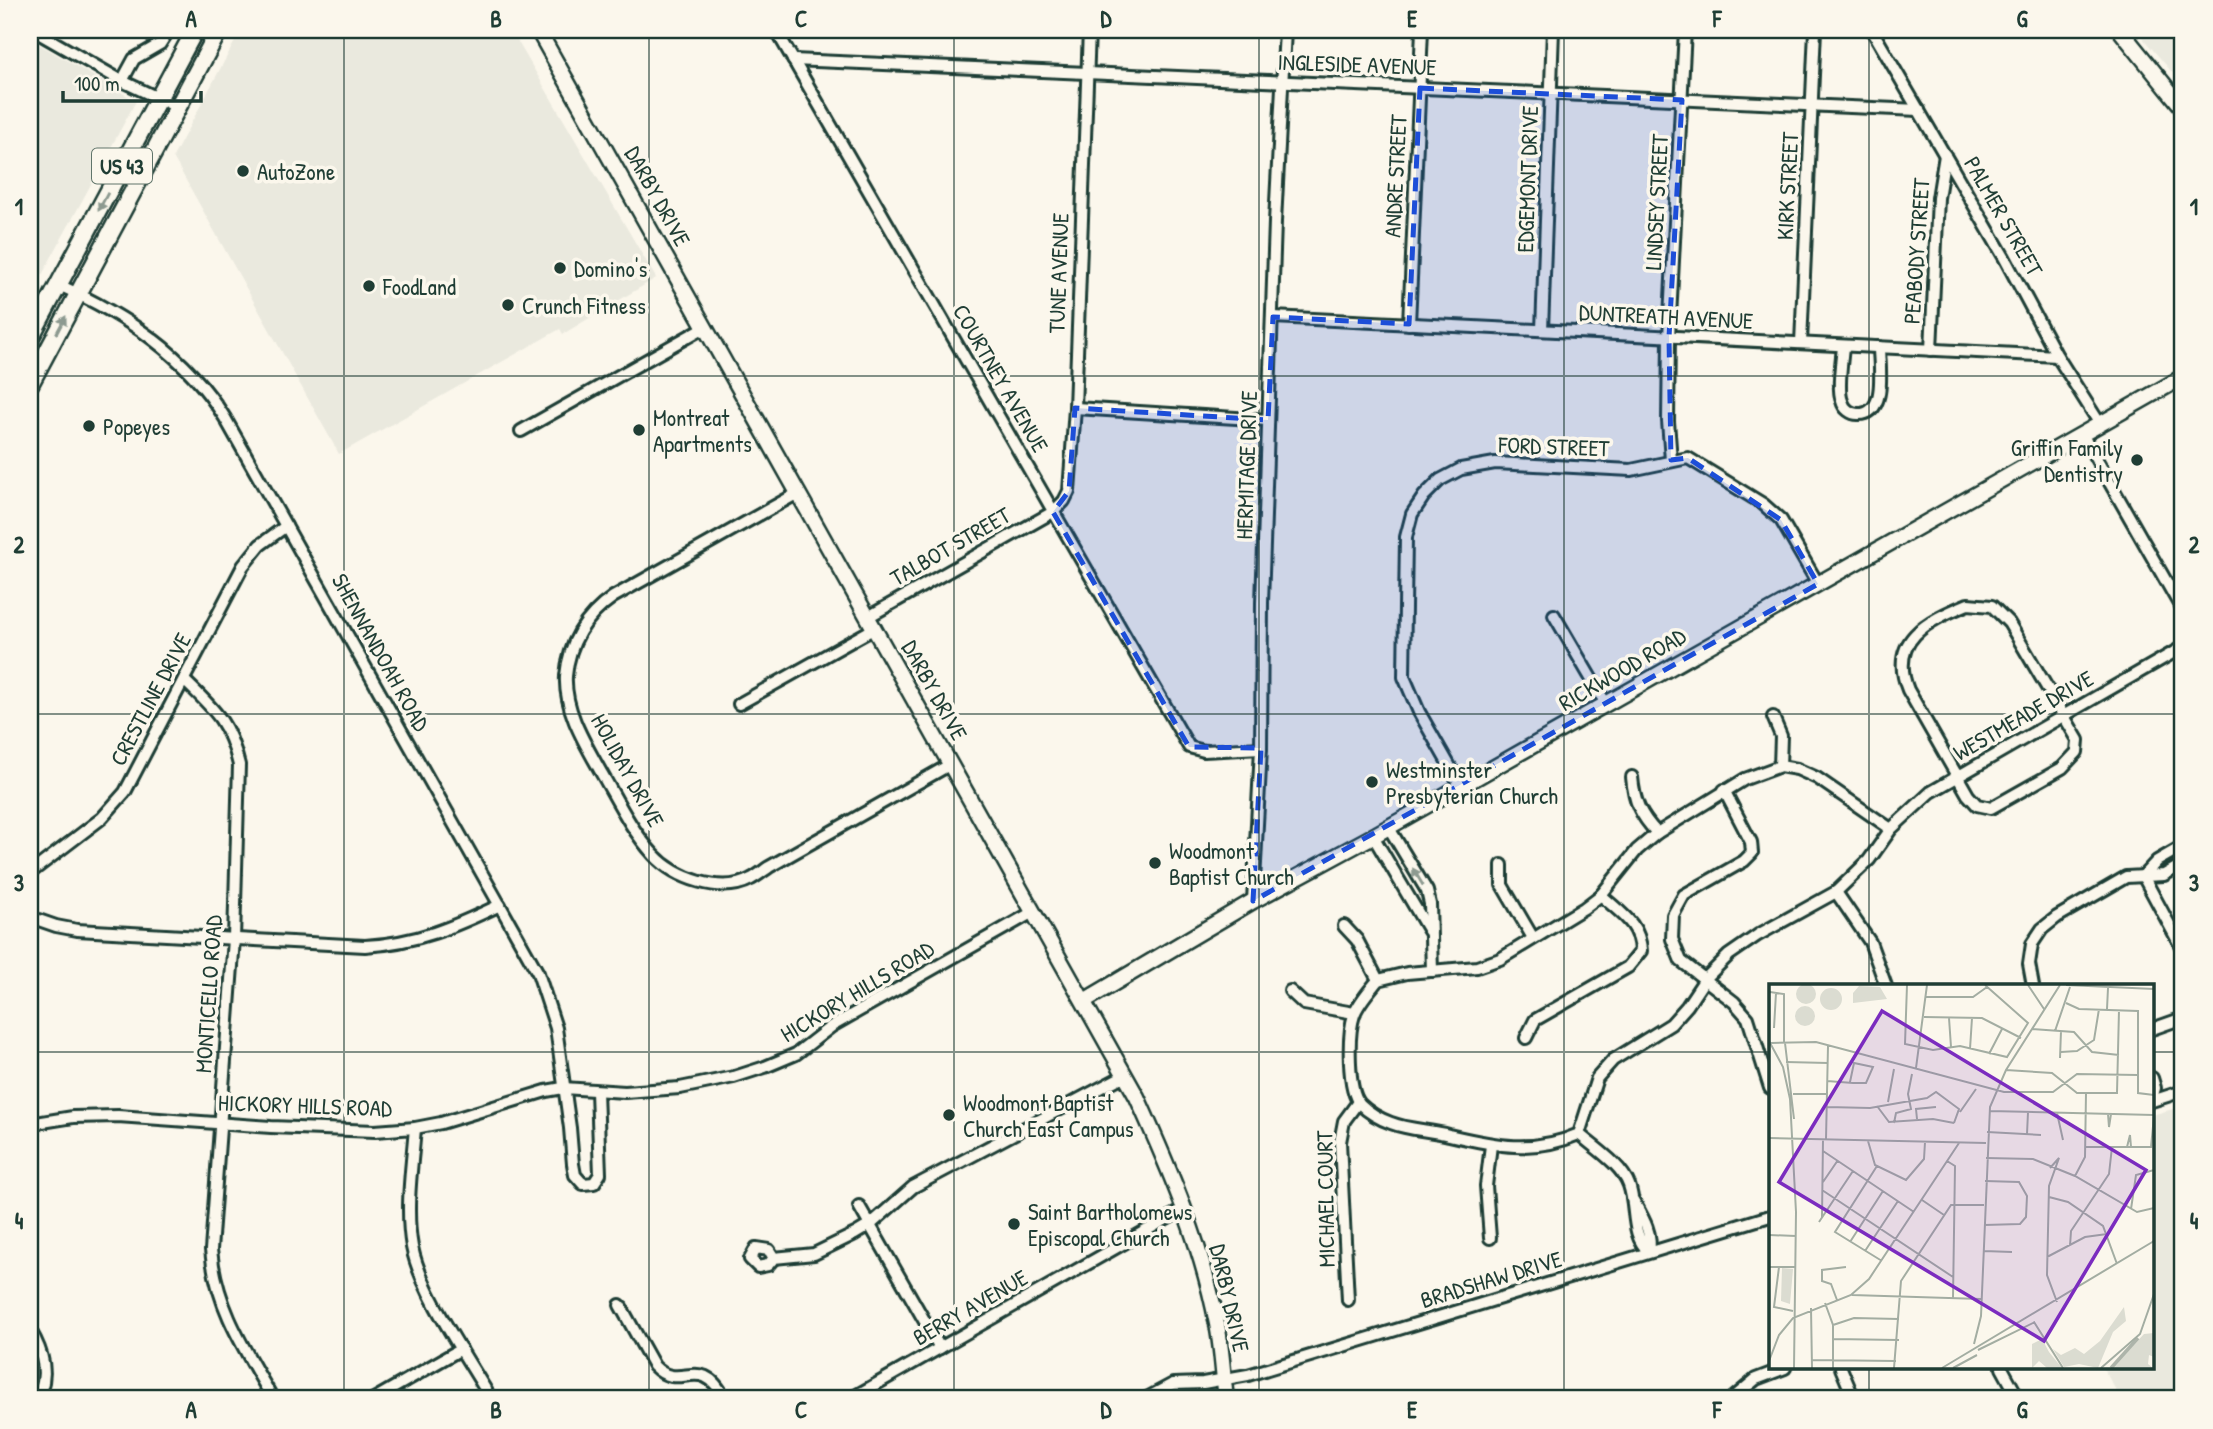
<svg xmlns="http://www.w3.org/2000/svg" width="2213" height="1429" font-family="'Patrick Hand',sans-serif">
	<rect width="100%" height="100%" fill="#fbf7ec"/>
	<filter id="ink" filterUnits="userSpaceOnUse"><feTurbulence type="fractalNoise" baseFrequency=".0143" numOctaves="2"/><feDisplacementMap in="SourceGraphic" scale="14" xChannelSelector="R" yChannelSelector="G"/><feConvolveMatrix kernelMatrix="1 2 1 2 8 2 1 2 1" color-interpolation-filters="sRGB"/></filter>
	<g filter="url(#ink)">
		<g fill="#eae9de">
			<polygon points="241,30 511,30 656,278 563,334 560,329 339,454 173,157"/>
			<polygon points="2136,30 2183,30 2183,85"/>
			<polygon points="30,39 136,101 30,297"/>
			<polygon points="2183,1106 2183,1399 2121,1399 2103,1368 2152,1368 2152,1115"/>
		</g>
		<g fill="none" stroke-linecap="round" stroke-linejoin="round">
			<g stroke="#1f3d34" stroke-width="16">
				<g id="minor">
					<polyline points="33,30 122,81 177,107"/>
					<polyline points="776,30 1189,747 1204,751 1261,748"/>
					<polyline points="1872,30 2004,257 2057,356 2100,424"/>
					<polyline points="793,60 1919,110"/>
					<polyline points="122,81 134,59 160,44 169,30"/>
					<path d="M59,285C125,315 186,354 225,418L538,973L556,1028L570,1128L573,1164L575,1175L583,1184L594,1183L600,1174L597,1091"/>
					<polyline points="1273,317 2057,356"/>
					<polyline points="1409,324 1422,30"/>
					<polyline points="1542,330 1553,30"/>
					<polyline points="1801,343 1815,30"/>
					<path d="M1843,346C1842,360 1837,389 1842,401C1844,409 1851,414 1858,414C1888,415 1879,366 1879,347"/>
					<polyline points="1931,350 1938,198 1945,155"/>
					<polyline points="1075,408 1268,420"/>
					<polyline points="521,431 705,327"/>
					<polyline points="2082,434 2183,611"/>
					<polyline points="1671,460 1668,421 1669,337 1685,30"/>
					<path d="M798,493L613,597C586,616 569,641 566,676C564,711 586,745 602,774C618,802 632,831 654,855C675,878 721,895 751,879C757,876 763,871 769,867L951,764"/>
					<path d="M1968,604L1992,606L2009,623L2078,740L2077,752L2062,768L1991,808L1977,805L1968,795L1908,690C1888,640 1927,621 1968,604Z"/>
					<polyline points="1554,615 1606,704"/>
					<polyline points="868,617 1053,512 1064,501 1069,491 1075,408 1089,30"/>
					<path d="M184,680C215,710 229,722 239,765L234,939L211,1250C216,1307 245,1350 273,1399"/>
					<polyline points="739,704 875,628"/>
					<polyline points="1773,717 1781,736 1780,766"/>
					<path d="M1632,777C1634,801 1640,815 1657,833"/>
					<polyline points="1461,786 1419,712 1404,677 1406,537 1412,514 1424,496 1440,480 1461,469 1495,463 1631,470 1688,458 1763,504 1781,520 1818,584"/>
					<polyline points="1724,790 1751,842 1752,853 1744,861 1684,895 1673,915 1672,939 1681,961 1734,1002 1748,1018 1770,1088"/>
					<polyline points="1389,828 1427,891 1430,904 1432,971"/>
					<path d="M1891,829L1817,778L1797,769L1780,766L1745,779L1657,833L1637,850L1601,895L1584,908L1500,959L1477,967L1407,973L1378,980C1370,990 1358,1003 1354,1015C1348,1033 1347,1089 1360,1104C1368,1112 1380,1119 1391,1123C1409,1130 1430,1130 1449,1135C1496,1146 1533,1154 1579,1134L1597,1078L1613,1060L1671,1024L1687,1006L1705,979L1729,955L1758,935L1836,892L1869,860L1891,829L1931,792L2183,647"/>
					<polyline points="1373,836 1429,931"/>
					<polyline points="1502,865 1502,885 1533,938"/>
					<polyline points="30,873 102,818 125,792 243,566 260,545 286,526"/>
					<polyline points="2143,876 2183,950"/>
					<polyline points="2143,876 2157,861 2183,846"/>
					<polyline points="1836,892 1870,942 1886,986"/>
					<polyline points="1253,901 1261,748 1262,603 1275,222 1285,30"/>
					<path d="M30,917L56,926L77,930L365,946C417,943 454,927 500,905"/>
					<polyline points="1344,926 1357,940 1378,980"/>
					<polyline points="2033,986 2029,964 2032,944 2042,929 2057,917 2126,877 2164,875 2183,864"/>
					<polyline points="1290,991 1304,1004 1354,1013"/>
					<polyline points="2152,1029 2183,1018"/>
					<path d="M1526,1038L1535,1020L1628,967L1641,951C1640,923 1620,913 1601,895"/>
					<polyline points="2152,1078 2155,1088 2152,1098"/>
					<polyline points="2152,1101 2183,1091"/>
					<polyline points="30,1124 73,1117 118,1116 271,1127 375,1131 415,1128 441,1123 546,1091 563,1088 625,1092 680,1088 734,1077 765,1067 796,1054 832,1026 1033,912"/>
					<path d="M415,1128C412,1166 405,1209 412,1247C421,1293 467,1357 491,1399"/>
					<path d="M1579,1134C1595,1148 1622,1165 1629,1185C1637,1207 1630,1235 1649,1252C1653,1233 1642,1216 1633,1200"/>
					<polyline points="859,1206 940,1348"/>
					<polyline points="1490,1238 1486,1186 1491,1145"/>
					<polygon points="756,1248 769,1250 774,1258 768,1265 758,1267 750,1259"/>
					<polyline points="774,1258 814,1254 855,1234 870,1225 913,1187 1125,1075"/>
					<polyline points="1348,1300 1340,1142 1344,1121 1358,1102"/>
					<path d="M620,1305L654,1366C681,1394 700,1351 725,1399"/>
					<path d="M30,1330C43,1352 50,1375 37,1399"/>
					<polyline points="1841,1368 1854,1399"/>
					<polyline points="2002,1368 2019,1399"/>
					<polyline points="374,1399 461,1349"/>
					<polyline points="850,1399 1184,1209"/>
					<polyline points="1145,1399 1173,1384 1203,1383 1248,1375 1770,1216"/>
					<polyline points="1732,1399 1756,1379 1785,1368"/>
				</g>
			</g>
			<g stroke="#1f3d34" stroke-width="19">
				<g id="major">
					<path d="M538,30L1137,1097C1170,1170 1202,1245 1217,1324C1222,1349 1223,1375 1226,1399"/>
					<polyline points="2120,30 2183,108"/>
					<polyline points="1084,1001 1253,901 1373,836 2183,377"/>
				</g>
			</g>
			<g stroke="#1f3d34" stroke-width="21">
				<g id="highway">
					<polyline points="30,338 195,30"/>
					<polyline points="30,384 219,30"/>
				</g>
			</g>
			<use href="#minor" stroke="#fbf7ec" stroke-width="10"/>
			<use href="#major" stroke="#fbf7ec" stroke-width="14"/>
			<use href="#highway" stroke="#fbf7ec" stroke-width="16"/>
		</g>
		<defs><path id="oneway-solid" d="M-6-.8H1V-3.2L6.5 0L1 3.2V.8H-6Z" transform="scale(1.75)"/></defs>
		<g fill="#8d9a90">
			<use href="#oneway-solid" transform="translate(103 202) rotate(118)"/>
			<use href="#oneway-solid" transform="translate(61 325) rotate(-62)"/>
			<use href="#oneway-solid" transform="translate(1418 877) rotate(-121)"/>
		</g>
	</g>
	<path fill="#1d4ed8" fill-opacity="0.2" stroke="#1d4ed8" stroke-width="5" stroke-dasharray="14 9" stroke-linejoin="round" d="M1420,88L1682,100L1669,337L1671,460L1688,458L1781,520L1818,584L1253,901L1261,748L1189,747L1053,512L1069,491L1075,408L1268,420L1273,317L1409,324Z"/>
	<path fill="none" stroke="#1f3d34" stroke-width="2" stroke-opacity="0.55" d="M344,30V1399M649,30V1399M954,30V1399M1259,30V1399M1564,30V1399M1869,30V986M30,376H2183M30,714H2183M30,1052H1770M2152,1052H2183M1869,1368V1399"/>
	<g fill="#1f3d34" stroke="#fbf7ec" stroke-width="2.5">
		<circle cx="243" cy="171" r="7"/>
		<circle cx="560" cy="268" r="7"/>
		<circle cx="369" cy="286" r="7"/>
		<circle cx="508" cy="305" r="7"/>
		<circle cx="89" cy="426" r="7"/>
		<circle cx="639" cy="430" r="7"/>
		<circle cx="2137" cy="460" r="7"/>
		<circle cx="1372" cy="782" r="7"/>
		<circle cx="1155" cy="863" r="7"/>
		<circle cx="949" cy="1115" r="7"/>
		<circle cx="1014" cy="1224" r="7"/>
	</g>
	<g text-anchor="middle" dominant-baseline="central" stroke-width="7" stroke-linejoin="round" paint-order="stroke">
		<rect fill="#fbf7ec" stroke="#61756b" stroke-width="2" x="92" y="148.5" width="60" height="35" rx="5"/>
		<g font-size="21" font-weight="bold" fill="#1f3d34">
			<text x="122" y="166">US 43</text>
		</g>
		<g font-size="23" fill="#1f3d34" stroke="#fbf7ec">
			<text transform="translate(1357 64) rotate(2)">INGLESIDE AVENUE</text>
			<text transform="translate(1395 176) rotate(-87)">ANDRE STREET</text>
			<text transform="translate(1527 179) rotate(-88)">EDGEMONT DRIVE</text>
			<text transform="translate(1787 186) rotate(-87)">KIRK STREET</text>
			<text transform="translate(658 196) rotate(61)">DARBY DRIVE</text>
			<text transform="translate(1656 202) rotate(-87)">LINDSEY STREET</text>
			<text transform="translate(2004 216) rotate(60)">PALMER STREET</text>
			<text transform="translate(1916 251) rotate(-86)">PEABODY STREET</text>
			<text transform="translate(1058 273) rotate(-88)">TUNE AVENUE</text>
			<text transform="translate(1666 316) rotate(3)">DUNTREATH AVENUE</text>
			<text transform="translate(1001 378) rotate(60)">COURTNEY AVENUE</text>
			<text transform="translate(1554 446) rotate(2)">FORD STREET</text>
			<text transform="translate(1246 465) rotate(-88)">HERMITAGE DRIVE</text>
			<text transform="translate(950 546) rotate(-30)">TALBOT STREET</text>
			<text transform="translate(381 652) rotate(61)">SHENNANDOAH ROAD</text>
			<text transform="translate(1622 669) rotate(-30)">RICKWOOD ROAD</text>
			<text transform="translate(935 690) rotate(61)">DARBY DRIVE</text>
			<text transform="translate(150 699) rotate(-62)">CRESTLINE DRIVE</text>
			<text transform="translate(2023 715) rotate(-30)">WESTMEADE DRIVE</text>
			<text transform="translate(628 770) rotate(61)">HOLIDAY DRIVE</text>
			<text transform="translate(857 991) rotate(-31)">HICKORY HILLS ROAD</text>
			<text transform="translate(208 994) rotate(-86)">MONTICELLO ROAD</text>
			<text transform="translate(305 1105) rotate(2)">HICKORY HILLS ROAD</text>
			<text transform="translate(1325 1199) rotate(-91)">MICHAEL COURT</text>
			<text transform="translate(1491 1279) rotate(-17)">BRADSHAW DRIVE</text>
			<text transform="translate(1230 1298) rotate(77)">DARBY DRIVE</text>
			<text transform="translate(970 1307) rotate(-30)">BERRY AVENUE</text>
		</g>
		<g font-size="23" fill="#1f3d34" stroke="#fbf7ec" text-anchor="start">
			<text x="257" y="171">AutoZone</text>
			<text x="574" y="268">Domino's</text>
			<text x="383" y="286">FoodLand</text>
			<text x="522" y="305">Crunch Fitness</text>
			<text x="653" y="417">Montreat<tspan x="653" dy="26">Apartments</tspan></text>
			<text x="103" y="426">Popeyes</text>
			<text x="2123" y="447" text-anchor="end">Griffin Family<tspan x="2123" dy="26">Dentistry</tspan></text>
			<text x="1386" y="769">Westminster<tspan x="1386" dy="26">Presbyterian Church</tspan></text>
			<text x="1169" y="850">Woodmont<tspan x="1169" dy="26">Baptist Church</tspan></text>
			<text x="963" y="1102">Woodmont Baptist<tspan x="963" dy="26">Church East Campus</tspan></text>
			<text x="1028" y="1211">Saint Bartholomews<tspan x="1028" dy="26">Episcopal Church</tspan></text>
		</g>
	</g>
	<g transform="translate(1769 984)">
		<rect width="385" height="385" fill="#fbf7ec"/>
		<path d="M27 10a10 10 0 1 1 20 0a10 10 0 1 1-20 0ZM90,2L111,3L118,15L84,19V9ZM51 15a11 11 0 1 1 22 0a11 11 0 1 1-22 0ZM26 32a10 10 0 1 1 20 0a10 10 0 1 1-20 0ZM13,284L24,285L21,320L12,317ZM355,323L357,337L344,348L329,384L310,380L295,383L284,365L292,371L306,364L315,370L331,357ZM385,349V373L380,371L379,380L384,384H343L375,350ZM273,355L280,368L293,384H278L270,377L263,384V360Z" fill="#dbdcd1"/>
		<path fill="none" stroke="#adb4aa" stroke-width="3.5" d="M342,384L369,354"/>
		<path fill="none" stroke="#a3ada2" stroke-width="2" d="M138,1L136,60L164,66L191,62L238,73L259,39L216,1M259,1L275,25M297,1L385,5M1,8L15,10V59M156,13H204L218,3M297,19L310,25L369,27V109L385,111M338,25L339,4M155,33L213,34L252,54M180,34L182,63M5,44L7,9M263,45L305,48L323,68L350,71M286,47L301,3M0,57L14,83L21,115L27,228L25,384M2,59L47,58L235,108H284L308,90L369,91M16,59L25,135M201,65L203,34M292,68L308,67L325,56L330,25M220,70L233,45M291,74L292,47M17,78L59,79M147,84L158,1M237,86L283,89L308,109H348L350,26M58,97L84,99H97L104,83L85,79L81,98M24,110H58M119,118L125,85M108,122L120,138L164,135L185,139M58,123L101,124L158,114L167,108L190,125L185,139M221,127L385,131M191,128L207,105M288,129L294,156M339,130L340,143L342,130M148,135L147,125L167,123M125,139L127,129L142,125L139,110L143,90M218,148L272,151M258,150L259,128M0,154L217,159M57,155L59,62M99,157L106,181L137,196L155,175L156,158M316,163H382L385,132M358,163L361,151L362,163M54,167L145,228M217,174L264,175L306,192L368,228L385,224M178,177L186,182L184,314M108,182L66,248L113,277M281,184L290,174L280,202L278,291L288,318M306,192L316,173L317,109M54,198L69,176M53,206L184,293M280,213L299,218L334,242L348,280M153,216L175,231M362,225L367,191L385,186M53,233L54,155M50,238L84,187M215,241L251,240L257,233L258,212L250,198L216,197M0,251L27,252M81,258L114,207M301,262L302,247L340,190L343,163M96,267L129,217M215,267L243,268M278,273L316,253L338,250M0,283H26M10,283L5,323L24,327M83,311L212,315M68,316L62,300L53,297V286L77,283M56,319L64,341V384M42,324L43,384M265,338L294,384M64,341L85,334L130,335M64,355L130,356M205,360L212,332L221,123L237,86L291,1M209,366L266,338M43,376L127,377M0,377L10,351L24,334L82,311L100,295L190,159M125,384L132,297L182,221H215M173,384L385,257M184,384L208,371M332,384L371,350L385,310"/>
		<path fill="#7b2cbf" fill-opacity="0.15" stroke="#7b2cbf" stroke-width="3.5" d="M113,27L377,186L275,357L10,198Z"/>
		<rect width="385" height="385" fill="none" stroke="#1f3d34" stroke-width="3.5"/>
	</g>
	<rect width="2213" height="1429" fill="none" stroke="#fbf7ec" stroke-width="77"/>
	<path d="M63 91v10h138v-10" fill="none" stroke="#1f3d34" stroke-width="3.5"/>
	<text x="74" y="91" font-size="21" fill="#1f3d34" stroke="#fbf7ec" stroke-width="5" paint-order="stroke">100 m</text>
	<rect x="38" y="38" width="2136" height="1352" fill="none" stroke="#1f3d34" stroke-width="2.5"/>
	<g font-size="23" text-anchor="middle" font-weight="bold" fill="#1f3d34">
		<text x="191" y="27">A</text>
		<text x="496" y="27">B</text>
		<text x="801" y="27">C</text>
		<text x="1106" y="27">D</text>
		<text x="1412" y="27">E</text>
		<text x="1717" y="27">F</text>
		<text x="2022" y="27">G</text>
		<text x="19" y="215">1</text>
		<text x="2194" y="215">1</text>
		<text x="19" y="553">2</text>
		<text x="2194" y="553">2</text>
		<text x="19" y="891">3</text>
		<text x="2194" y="891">3</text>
		<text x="19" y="1229">4</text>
		<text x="2194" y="1229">4</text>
		<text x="191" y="1418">A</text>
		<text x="496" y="1418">B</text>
		<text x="801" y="1418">C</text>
		<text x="1106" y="1418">D</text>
		<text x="1412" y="1418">E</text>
		<text x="1717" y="1418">F</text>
		<text x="2022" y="1418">G</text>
	</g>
</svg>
